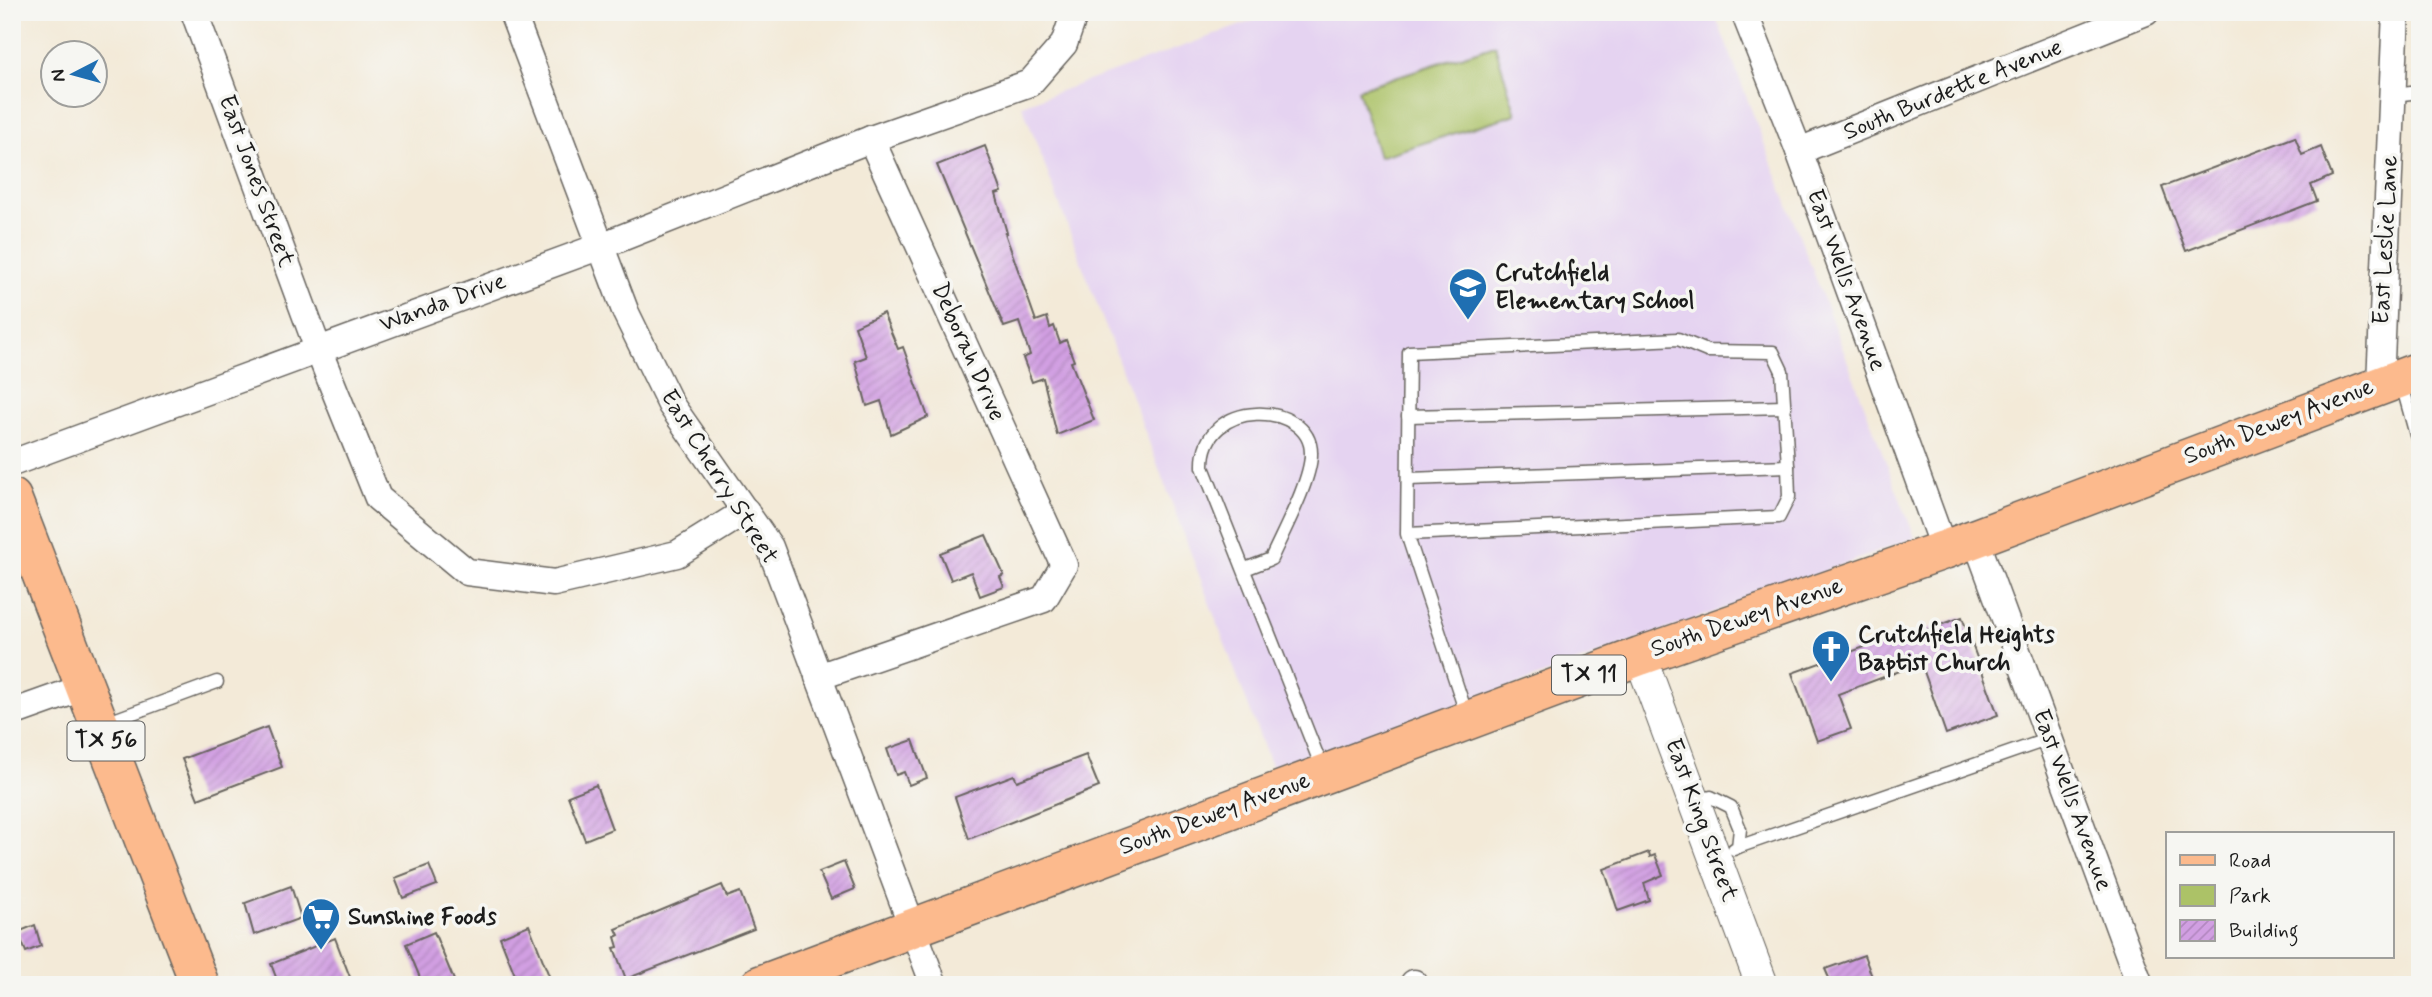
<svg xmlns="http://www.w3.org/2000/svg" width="2432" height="997" font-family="Mynerve,sans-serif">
	<defs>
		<pattern id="building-hatch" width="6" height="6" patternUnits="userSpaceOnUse" patternTransform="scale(1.75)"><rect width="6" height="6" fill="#d19fe2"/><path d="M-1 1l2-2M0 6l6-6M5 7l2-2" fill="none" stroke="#b388c1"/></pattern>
	</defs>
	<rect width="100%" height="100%" fill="#f6f6f2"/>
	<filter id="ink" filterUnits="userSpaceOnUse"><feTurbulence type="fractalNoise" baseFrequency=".0143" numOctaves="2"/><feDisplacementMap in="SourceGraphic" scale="14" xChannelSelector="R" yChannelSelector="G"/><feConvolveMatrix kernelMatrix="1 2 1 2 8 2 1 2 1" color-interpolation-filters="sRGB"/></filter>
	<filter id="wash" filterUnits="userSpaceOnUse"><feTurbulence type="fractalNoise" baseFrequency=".00686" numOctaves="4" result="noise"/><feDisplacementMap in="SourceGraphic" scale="28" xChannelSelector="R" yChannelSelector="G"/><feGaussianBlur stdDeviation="1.57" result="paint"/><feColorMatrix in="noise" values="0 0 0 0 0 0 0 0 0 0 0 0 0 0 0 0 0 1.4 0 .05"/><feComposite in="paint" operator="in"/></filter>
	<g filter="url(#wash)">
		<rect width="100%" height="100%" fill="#f3ead8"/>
		<polygon fill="#e5d3f1" points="1277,12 1714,12 1915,538 1274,774 1022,105"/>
		<polygon fill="#acc267" stroke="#646f42" stroke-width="2" points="1495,45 1516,114 1379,157 1358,89"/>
		<g id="blocks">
			<g fill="url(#building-hatch)">
				<polygon points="2295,137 2302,155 2321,147 2332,176 2311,185 2317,201 2186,251 2162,187"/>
				<polygon points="985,146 1002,192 996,194 1007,233 1005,233 1036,321 1047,317 1050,328 1054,326 1060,343 1066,340 1074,361 1071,362 1094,420 1057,435 1043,378 1032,382 1023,358 1030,355 1019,322 1004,327 937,165"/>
				<polygon points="883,313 898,349 903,347 928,417 891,434 881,401 867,406 855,361 866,357 855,326"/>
				<polygon points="986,535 1004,575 1000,577 1004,587 980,596 971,572 951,580 940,553"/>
				<polygon points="1962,617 1998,715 1946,734 1921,663 1838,694 1851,729 1817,741 1792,673 1892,637 1894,642"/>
				<polygon points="267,727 282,767 198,799 182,759"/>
				<polygon points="913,740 927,778 909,785 904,772 896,775 887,749"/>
				<polygon points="1086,755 1099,787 969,839 955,797 1014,775 1017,781"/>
				<polygon points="596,785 612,829 585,840 568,796"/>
				<polygon points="1649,852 1650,857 1655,855 1663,875 1644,883 1649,900 1618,911 1604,869"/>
				<polygon points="844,862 855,889 831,899 819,872"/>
				<polygon points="429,865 437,885 403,898 395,878"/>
				<polygon points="722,885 727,897 740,892 754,929 626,979 614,948 618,947 615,937 619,935 616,929"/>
				<polygon points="291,886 301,918 254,935 245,903"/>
				<polygon points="35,925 41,946 26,952 18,932"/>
				<polygon points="529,925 551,981 541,985 519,985 500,937"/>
				<polygon points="434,932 456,985 423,985 406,944"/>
				<polygon points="335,938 353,985 279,985 271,964"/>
				<polygon points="1864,955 1875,985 1832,985 1825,969"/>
			</g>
		</g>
	</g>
	<g filter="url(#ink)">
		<use href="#blocks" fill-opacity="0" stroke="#67645e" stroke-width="2"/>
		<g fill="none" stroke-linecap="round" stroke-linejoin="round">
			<g stroke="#67645e" stroke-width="15">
				<g id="service">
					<polyline points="2393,95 2420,92"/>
					<polyline points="2401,381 2416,435 2420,435"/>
					<polyline points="1408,416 1785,407"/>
					<polyline points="1408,479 1788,466"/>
					<polyline points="1407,534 1779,517 1789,497 1788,466 1782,371 1773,352 1707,351 1678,339 1409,352 1407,534 1467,716"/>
					<path d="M1245,569L1271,559C1282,534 1312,479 1311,453C1311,401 1201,396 1203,467L1323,770"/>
					<polyline points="103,724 217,682"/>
					<polyline points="1694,802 1711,797 1731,807 1740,829 1738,847 1734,849"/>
					<polyline points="1738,847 2049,739"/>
				</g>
			</g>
			<g stroke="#67645e" stroke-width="29">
				<g id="minor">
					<polyline points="194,12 318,349 378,498 467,572 554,583 677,554 746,511"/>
					<polyline points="512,12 626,313 671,405 770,547 934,985"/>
					<polyline points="1744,12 1799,151 1944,550"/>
					<polyline points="1799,151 2146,12"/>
					<polyline points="2380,384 2396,12"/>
					<polyline points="12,463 601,246 871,139 1030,83 1064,44 1075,12"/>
					<polyline points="1975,537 2140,985"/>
					<polyline points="818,677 1044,599 1064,565 871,139"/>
					<polyline points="12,713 85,687"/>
					<polyline points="1414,983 1414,985"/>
				</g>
			</g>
			<g stroke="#67645e" stroke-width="34">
				<polyline id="tertiary" points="1640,656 1762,985"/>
			</g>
			<g stroke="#67645e" stroke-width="41">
				<g id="primary">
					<polyline points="12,498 200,985"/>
					<polyline points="760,985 1640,656 1944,550 2420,371"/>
				</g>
			</g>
			<use href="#service" stroke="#fff" stroke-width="12"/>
			<use href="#minor" stroke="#fff" stroke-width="26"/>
			<use href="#tertiary" stroke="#fff" stroke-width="32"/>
			<use href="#primary" stroke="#fcba8d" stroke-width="38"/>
		</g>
	</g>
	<defs>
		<g id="school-pin" transform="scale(2.0125)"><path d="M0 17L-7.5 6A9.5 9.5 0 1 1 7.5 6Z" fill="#1f6fb2" stroke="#f6f6f2"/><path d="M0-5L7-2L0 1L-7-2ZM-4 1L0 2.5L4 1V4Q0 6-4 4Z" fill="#fff"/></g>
		<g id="church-pin" transform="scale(2.0125)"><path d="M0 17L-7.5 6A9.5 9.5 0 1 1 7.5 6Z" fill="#1f6fb2" stroke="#f6f6f2"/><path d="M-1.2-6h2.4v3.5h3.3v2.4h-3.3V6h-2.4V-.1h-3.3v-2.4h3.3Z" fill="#fff"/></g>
		<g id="supermarket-pin" transform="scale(2.0125)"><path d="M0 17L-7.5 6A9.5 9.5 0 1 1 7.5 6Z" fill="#1f6fb2" stroke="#f6f6f2"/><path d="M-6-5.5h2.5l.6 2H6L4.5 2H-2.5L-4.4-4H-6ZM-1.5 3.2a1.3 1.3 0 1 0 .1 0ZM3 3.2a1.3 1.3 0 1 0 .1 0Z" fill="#fff"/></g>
	</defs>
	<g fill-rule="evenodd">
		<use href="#school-pin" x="1468" y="287"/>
		<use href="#church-pin" x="1831" y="649"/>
		<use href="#supermarket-pin" x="321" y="917"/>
	</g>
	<g text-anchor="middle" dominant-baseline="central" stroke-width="7" stroke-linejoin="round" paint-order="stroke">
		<g fill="#f6f6f2" stroke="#5d5d5c" stroke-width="2">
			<rect x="1552" y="655.5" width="74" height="39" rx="5"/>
			<rect x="67.5" y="721.5" width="77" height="39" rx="5"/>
		</g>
		<g font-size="23" font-weight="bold" fill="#1c1c1c">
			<text x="1589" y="675">TX 11</text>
			<text x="106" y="741">TX 56</text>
		</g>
		<g font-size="24" fill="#1c1c1c" stroke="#f6f6f2">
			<text transform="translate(1953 90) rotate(-22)">South Burdette Avenue</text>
			<text transform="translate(256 181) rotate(70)">East Jones Street</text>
			<text transform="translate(2386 240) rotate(-87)">East Leslie Lane</text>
			<text transform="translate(1846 280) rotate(70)">East Wells Avenue</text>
			<text transform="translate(443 303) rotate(-20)">Wanda Drive</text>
			<text transform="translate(968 352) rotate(66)">Deborah Drive</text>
			<text transform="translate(2279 422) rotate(-21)">South Dewey Avenue</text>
			<text transform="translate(719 477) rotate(58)">East Cherry Street</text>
			<text transform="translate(1747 618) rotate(-19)">South Dewey Avenue</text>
			<text transform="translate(2072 800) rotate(70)">East Wells Avenue</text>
			<text transform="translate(1215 814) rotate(-20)">South Dewey Avenue</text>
			<text transform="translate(1701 820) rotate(70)">East King Street</text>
		</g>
		<g font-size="24" font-weight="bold" fill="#1c1c1c" stroke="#f6f6f2" text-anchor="start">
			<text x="1495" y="273">Crutchfield<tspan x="1495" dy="28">Elementary School</tspan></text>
			<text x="1858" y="635">Crutchfield Heights<tspan x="1858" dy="28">Baptist Church</tspan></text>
			<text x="348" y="917">Sunshine Foods</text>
		</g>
	</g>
	<rect width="2432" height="997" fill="none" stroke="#f6f6f2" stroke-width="42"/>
	<rect x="2166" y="832" width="228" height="126" fill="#f6f6f2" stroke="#9f9f9c" stroke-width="2"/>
	<rect x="2180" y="855" width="35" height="10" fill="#fcba8d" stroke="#9f9f9c" stroke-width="2"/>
	<text x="2229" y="867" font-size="21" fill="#1c1c1c">Road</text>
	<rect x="2180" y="885" width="35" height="21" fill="#acc267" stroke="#9f9f9c" stroke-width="2"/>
	<text x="2229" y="902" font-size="21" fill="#1c1c1c">Park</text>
	<rect x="2180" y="920" width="35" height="21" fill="url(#building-hatch)" stroke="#9f9f9c" stroke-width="2"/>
	<text x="2229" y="937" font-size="21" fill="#1c1c1c">Building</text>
	<g transform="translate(74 74) rotate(264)"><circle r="33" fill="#f6f6f2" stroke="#9f9f9c" stroke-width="2"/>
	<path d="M0-5L12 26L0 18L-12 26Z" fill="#1f6fb2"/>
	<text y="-10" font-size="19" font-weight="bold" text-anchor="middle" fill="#1c1c1c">N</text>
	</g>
</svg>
